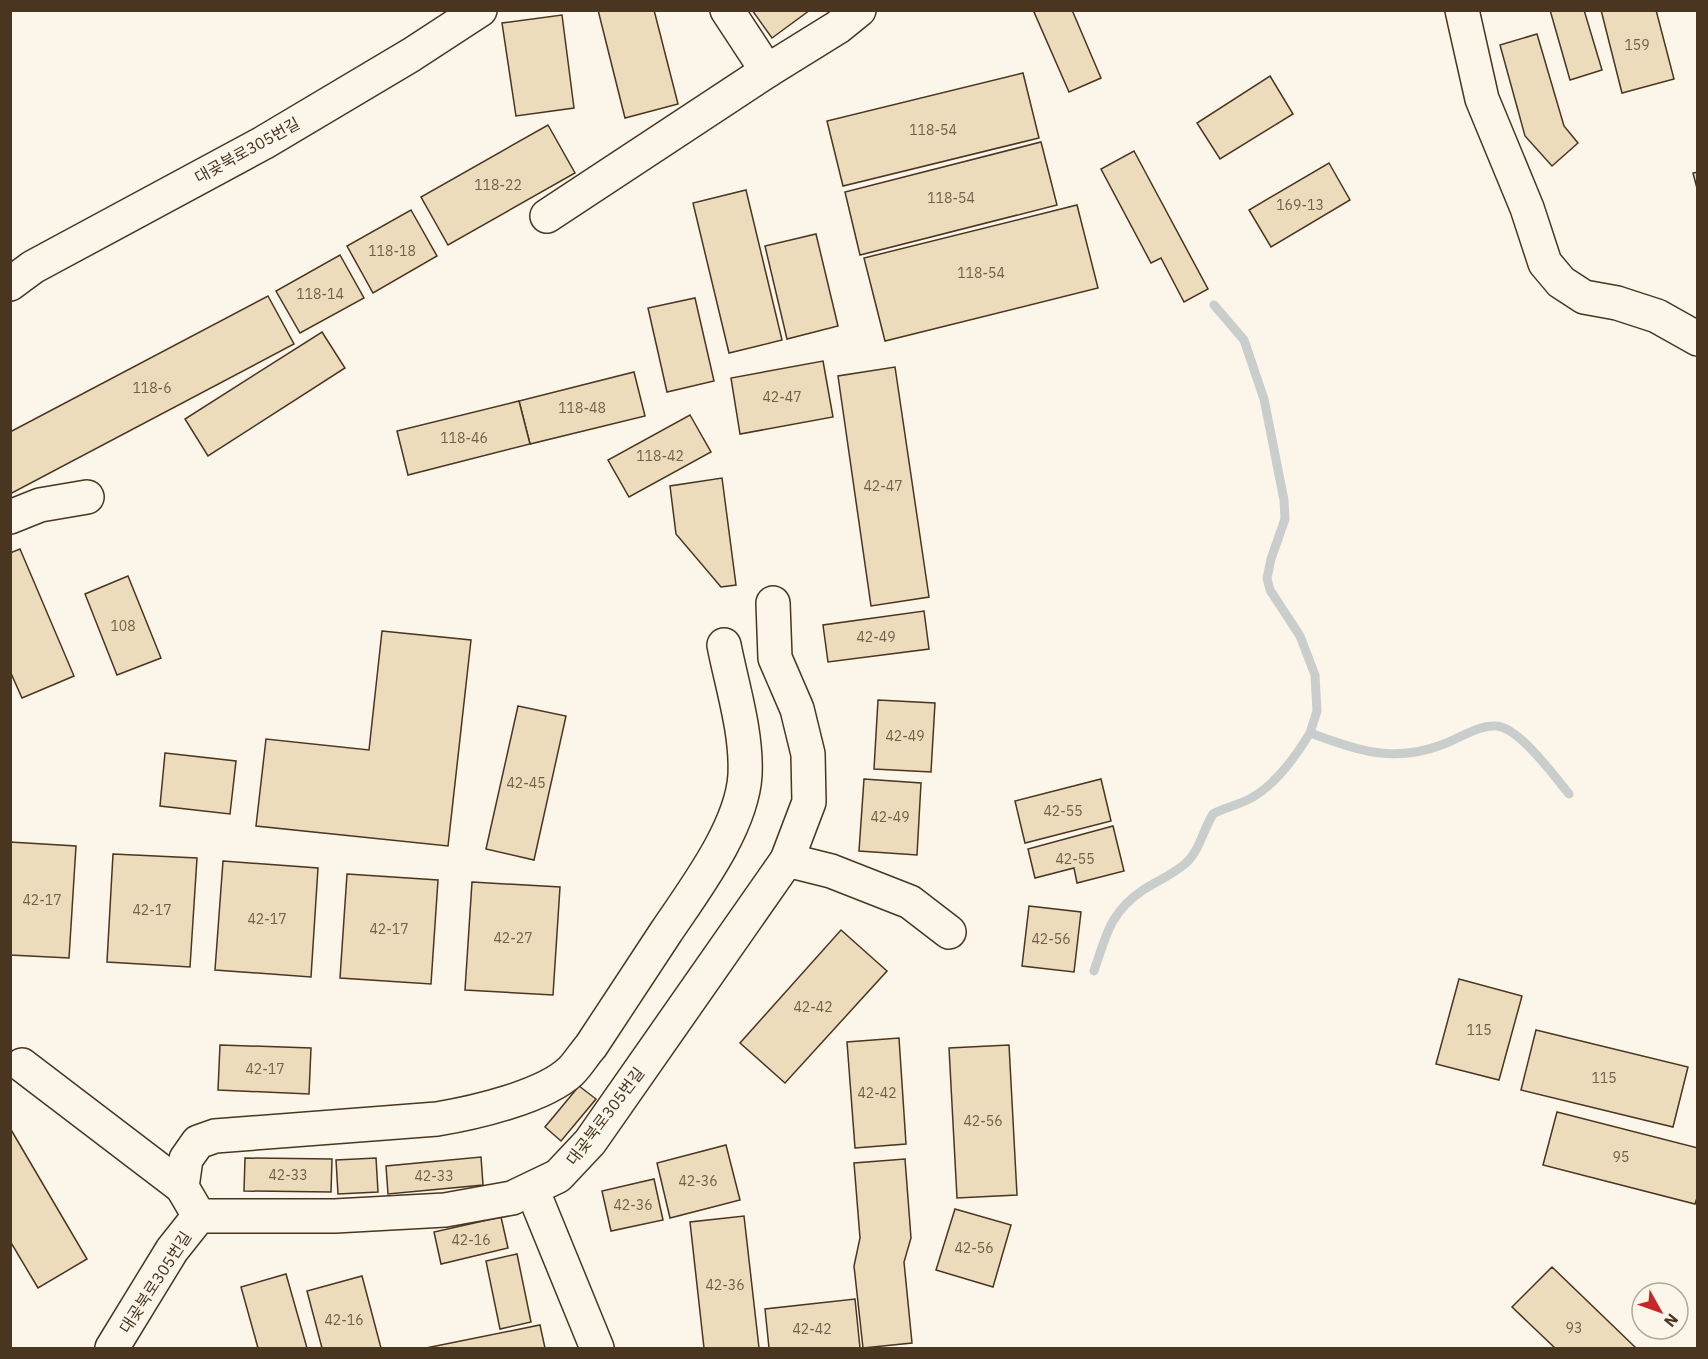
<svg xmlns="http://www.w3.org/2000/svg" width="1708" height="1359" font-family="'IBM Plex Sans','Noto Sans KR',sans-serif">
	<rect width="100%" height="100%" fill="#fbf6e9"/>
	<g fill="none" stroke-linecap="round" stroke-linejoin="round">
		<g stroke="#c9cecd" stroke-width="9">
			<path d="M1214,305L1244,340L1264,399L1284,500L1285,519L1271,559L1267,578L1270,590L1300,636L1315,675L1317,711L1310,733C1358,750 1393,764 1444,744C1460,738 1478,725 1496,726C1519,727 1555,777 1569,794"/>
			<path d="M1094,971C1106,936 1110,912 1143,890C1157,881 1174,874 1186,863C1200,850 1203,830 1213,814C1225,807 1240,805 1253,797C1277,783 1296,756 1310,733"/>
		</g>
	</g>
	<g fill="#ecdcbc" stroke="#4a3520" stroke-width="1.5">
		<polygon points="598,10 654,10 678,104 625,118"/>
		<polygon points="752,10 810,10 772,38"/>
		<polygon points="1038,10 1072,10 1101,78 1069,92 1034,12"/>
		<polygon points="1550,10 1584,10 1602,70 1570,80"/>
		<polygon points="1601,10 1656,10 1674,79 1622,93"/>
		<polygon points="562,15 574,108 516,116 502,23"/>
		<polygon points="1537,34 1564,126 1578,143 1552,166 1525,136 1500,45"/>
		<polygon points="1023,73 1039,138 843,186 827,121"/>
		<polygon points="1270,76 1293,114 1220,159 1197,123"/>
		<polygon points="548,125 575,173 448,245 421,197"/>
		<polygon points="1041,142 1057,205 860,255 845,192"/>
		<polygon points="1134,151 1208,289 1184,302 1161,258 1151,263 1101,169"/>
		<polygon points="1329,163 1350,200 1271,247 1249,210"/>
		<polygon points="1698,172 1698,192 1693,173"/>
		<polygon points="746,190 782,340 729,353 693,203"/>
		<polygon points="1077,205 1098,288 885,341 864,258"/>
		<polygon points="411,210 437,256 373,293 347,246"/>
		<polygon points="816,234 838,326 787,339 765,246"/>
		<polygon points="340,255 364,298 300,333 276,291"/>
		<polygon points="268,296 294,344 10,494 10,432"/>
		<polygon points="695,298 714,381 667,392 648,308"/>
		<polygon points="322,332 345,368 208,456 185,419"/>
		<polygon points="823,361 833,417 740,434 731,378"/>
		<polygon points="895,367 929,597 871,606 838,376"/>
		<polygon points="634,372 645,416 530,444 519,401"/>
		<polygon points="519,401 530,444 408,475 397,431"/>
		<polygon points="690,415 711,452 629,497 608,460"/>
		<polygon points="722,478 736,585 721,587 676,534 670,486"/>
		<polygon points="20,549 74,676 22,698 10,671 10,553"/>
		<polygon points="128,576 161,658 117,675 85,594"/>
		<polygon points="924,611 929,649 828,662 823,625"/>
		<polygon points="382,631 471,640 448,846 256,826 266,739 369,750"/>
		<polygon points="878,700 935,703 931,772 874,769"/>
		<polygon points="518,706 566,716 534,860 486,849"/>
		<polygon points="165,753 236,761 230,814 160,806"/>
		<polygon points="864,779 921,783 917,855 859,851"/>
		<polygon points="1101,779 1111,821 1025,843 1015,801"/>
		<polygon points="1113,826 1124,871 1077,883 1074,868 1035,878 1028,849"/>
		<polygon points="10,842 76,846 69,958 10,955"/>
		<polygon points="113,854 197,858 190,967 107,962"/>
		<polygon points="223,861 318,868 311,977 215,970"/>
		<polygon points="347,874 438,880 431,984 340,978"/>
		<polygon points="472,882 560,887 553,995 465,990"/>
		<polygon points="1029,906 1081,912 1074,972 1022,966"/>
		<polygon points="841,930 887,971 785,1083 740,1043"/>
		<polygon points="1459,979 1522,996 1499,1080 1436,1064"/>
		<polygon points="1536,1030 1688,1067 1673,1127 1521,1090"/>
		<polygon points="899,1038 906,1144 855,1148 847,1042"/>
		<polygon points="220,1045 311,1048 309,1094 218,1090"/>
		<polygon points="1009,1045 1017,1195 957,1198 949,1048"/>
		<polygon points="579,1086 596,1099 561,1141 545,1127"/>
		<polygon points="1557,1112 1698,1148 1698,1195 1695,1204 1543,1165"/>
		<polygon points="10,1128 87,1259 38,1288 10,1241"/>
		<polygon points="726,1145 740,1200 670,1218 657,1163"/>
		<polygon points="481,1157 483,1185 388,1194 386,1166"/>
		<polygon points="245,1158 332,1159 331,1192 244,1191"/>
		<polygon points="376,1158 378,1192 338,1194 336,1160"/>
		<polygon points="905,1159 911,1238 904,1262 912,1343 863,1348 854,1266 860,1238 854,1163"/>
		<polygon points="654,1179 663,1220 611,1231 602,1191"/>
		<polygon points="955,1209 1011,1225 993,1287 936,1270"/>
		<polygon points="744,1216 759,1348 704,1348 690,1222"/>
		<polygon points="501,1217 508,1248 441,1264 434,1232"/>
		<polygon points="517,1254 531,1322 500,1329 486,1261"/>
		<polygon points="1552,1267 1636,1348 1555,1348 1512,1307"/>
		<polygon points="286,1274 307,1348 258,1348 241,1287"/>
		<polygon points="362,1276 381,1348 322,1348 307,1291"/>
		<polygon points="855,1299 860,1348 769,1348 765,1309"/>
		<polygon points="540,1325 545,1348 426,1348"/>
	</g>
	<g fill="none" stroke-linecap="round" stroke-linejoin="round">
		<g stroke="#4a3520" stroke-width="36">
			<g id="minor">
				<polyline points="727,10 767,71 838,27 859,10"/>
				<polyline points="1462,10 1482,99 1527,208 1545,263 1561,282 1584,297 1617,303 1657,316 1698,339"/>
				<polyline points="547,216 767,71"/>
				<polyline points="10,284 33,267 263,143 411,55 480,10"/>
				<polyline points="10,517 40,505 87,497"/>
				<polyline points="773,603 775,658 797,709 808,754 809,802 787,860"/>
				<polyline points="22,1065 182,1187"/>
				<polyline points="532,1189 597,1348"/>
				<path d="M199,1216L182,1187L186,1159L198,1142L215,1136L437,1119C473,1113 544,1097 571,1071C578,1064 584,1054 591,1046C616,1008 641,970 666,932C695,889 742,827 745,775C747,732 732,686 724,645"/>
				<polyline points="112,1348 172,1250 199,1216 335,1216 445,1210 512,1198 558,1176 590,1142 787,860 831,871 910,902 949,932"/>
			</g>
		</g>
		<use href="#minor" stroke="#fbf6e9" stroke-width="33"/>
	</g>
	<g text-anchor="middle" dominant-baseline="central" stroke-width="4.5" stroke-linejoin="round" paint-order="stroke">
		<g font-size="14" fill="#725f47">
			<text x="1637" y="45">159</text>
			<text x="933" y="130">118-54</text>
			<text x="498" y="185">118-22</text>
			<text x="951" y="198">118-54</text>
			<text x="1300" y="205">169-13</text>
			<text x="392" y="251">118-18</text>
			<text x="981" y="273">118-54</text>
			<text x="320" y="294">118-14</text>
			<text x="152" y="388">118-6</text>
			<text x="782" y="397">42-47</text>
			<text x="582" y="408">118-48</text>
			<text x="464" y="438">118-46</text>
			<text x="660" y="456">118-42</text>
			<text x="883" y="486">42-47</text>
			<text x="123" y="626">108</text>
			<text x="876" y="637">42-49</text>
			<text x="905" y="736">42-49</text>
			<text x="526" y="783">42-45</text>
			<text x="1063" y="811">42-55</text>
			<text x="890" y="817">42-49</text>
			<text x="1075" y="859">42-55</text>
			<text x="42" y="900">42-17</text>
			<text x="152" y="910">42-17</text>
			<text x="267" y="919">42-17</text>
			<text x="389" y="929">42-17</text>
			<text x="513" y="938">42-27</text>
			<text x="1051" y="939">42-56</text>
			<text x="813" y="1007">42-42</text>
			<text x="1479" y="1030">115</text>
			<text x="265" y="1069">42-17</text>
			<text x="1604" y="1078">115</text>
			<text x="877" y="1093">42-42</text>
			<text x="983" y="1121">42-56</text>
			<text x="1621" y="1157">95</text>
			<text x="288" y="1175">42-33</text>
			<text x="434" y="1176">42-33</text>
			<text x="698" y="1181">42-36</text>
			<text x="633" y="1205">42-36</text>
			<text x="471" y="1240">42-16</text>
			<text x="974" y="1248">42-56</text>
			<text x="725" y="1285">42-36</text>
			<text x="344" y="1320">42-16</text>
			<text x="1574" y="1328">93</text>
			<text x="812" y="1329">42-42</text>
		</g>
		<g font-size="16" fill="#4a3520" stroke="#fbf6e9">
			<text transform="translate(247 150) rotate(-29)">대곶북로305번길</text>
			<text transform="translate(605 1116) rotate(-53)">대곶북로305번길</text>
			<text transform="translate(155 1282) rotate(-57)">대곶북로305번길</text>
		</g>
	</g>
	<rect width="1708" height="1359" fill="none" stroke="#4a3520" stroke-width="24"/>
	<g transform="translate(1660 1311) rotate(130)"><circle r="28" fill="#fbf6e9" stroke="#b4a999" stroke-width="1.5"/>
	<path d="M0-4.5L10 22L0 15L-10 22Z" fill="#c62828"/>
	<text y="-9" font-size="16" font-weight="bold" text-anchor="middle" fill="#4a3520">N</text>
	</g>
</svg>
